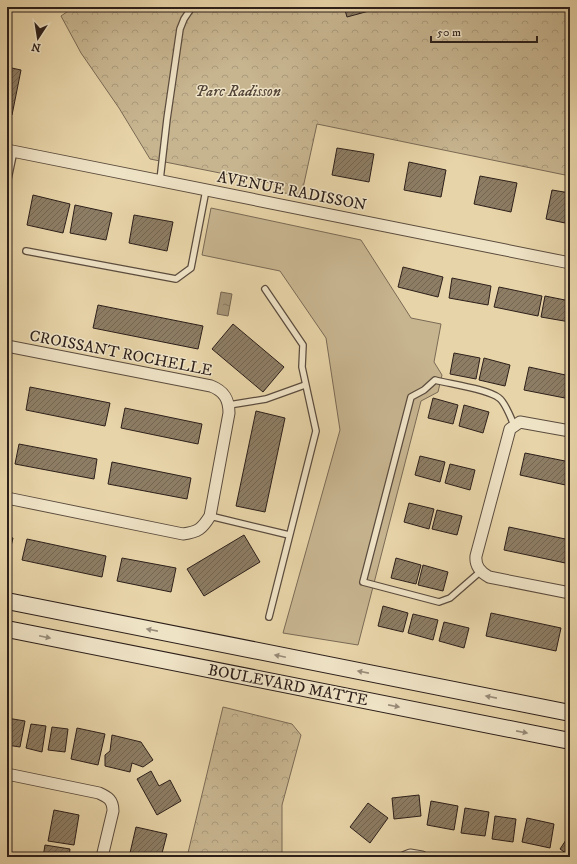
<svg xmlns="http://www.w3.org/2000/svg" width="577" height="864" font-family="'IM FELL DW Pica',serif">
	<defs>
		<pattern id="forest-crowns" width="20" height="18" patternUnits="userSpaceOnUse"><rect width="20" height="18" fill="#c7b590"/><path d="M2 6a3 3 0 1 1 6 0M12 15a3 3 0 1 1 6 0" fill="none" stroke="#ab9b7c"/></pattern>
		<pattern id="water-ripples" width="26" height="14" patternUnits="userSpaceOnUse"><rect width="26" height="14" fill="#a79678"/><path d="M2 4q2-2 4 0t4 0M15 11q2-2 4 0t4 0" fill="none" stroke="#887a62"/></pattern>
		<pattern id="building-hatch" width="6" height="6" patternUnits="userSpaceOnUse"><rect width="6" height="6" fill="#8d7d64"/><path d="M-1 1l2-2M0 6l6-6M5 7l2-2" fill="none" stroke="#736652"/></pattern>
	</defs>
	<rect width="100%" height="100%" fill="#e7d4a8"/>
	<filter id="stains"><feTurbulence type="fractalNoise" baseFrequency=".005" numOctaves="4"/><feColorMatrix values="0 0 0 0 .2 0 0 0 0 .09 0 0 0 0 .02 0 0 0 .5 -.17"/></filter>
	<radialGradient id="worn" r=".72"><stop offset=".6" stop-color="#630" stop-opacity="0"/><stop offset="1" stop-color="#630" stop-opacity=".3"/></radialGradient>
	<polygon fill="#c7b590" stroke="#7a6a55" points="211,208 361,240 411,318 441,324 434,362 442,375 438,392 421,401 358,645 283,633 340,430 326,338 280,271 202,255"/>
	<g fill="url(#forest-crowns)" stroke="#7a6a55">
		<polygon points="74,7 570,7 570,176 317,124 301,197 281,192 280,185 150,159 119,108 81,53 61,16"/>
		<polygon points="223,707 292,724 301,735 282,805 282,857 187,857"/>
	</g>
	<polygon fill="url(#water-ripples)" stroke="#766652" points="221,292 232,294 228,316 217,314"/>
	<g fill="url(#building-hatch)" stroke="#2c1f1a">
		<polygon points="7,7 11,7 7,29"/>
		<polygon points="344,7 380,7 380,8 347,17"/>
		<polygon points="7,67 21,70 12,115 7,114"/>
		<polygon points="337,148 374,154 369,182 332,175"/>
		<polygon points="409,162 446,170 441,197 404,190"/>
		<polygon points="480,176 517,183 511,212 474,204"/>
		<polygon points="552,190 570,193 570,224 546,219"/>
		<polygon points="33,195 70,204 63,233 27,225"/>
		<polygon points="75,205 112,213 106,240 70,233"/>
		<polygon points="134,215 173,222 167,251 129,243"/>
		<polygon points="403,267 443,277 438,297 398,287"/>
		<polygon points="452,278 491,286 488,305 449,298"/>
		<polygon points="499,287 542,296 538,316 494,307"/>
		<polygon points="545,296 570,301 570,322 541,317"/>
		<polygon points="98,305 203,326 198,349 93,328"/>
		<polygon points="233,324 284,367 263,392 212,349"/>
		<polygon points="454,353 480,358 476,379 450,374"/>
		<polygon points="484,358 510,365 505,386 479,380"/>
		<polygon points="529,367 570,376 570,399 524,390"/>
		<polygon points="30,387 110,403 105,426 26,410"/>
		<polygon points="433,398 458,405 453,424 428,418"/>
		<polygon points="464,405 489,412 483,433 459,426"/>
		<polygon points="125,408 202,424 198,444 121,428"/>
		<polygon points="256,411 285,418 265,512 236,506"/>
		<polygon points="19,444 97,459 94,479 15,464"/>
		<polygon points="525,453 570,462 570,486 520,475"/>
		<polygon points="420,456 445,462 440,482 415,475"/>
		<polygon points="112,462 191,478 187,499 108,484"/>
		<polygon points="450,464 475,470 470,490 445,483"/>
		<polygon points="409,503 434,509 429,529 404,522"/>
		<polygon points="437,510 462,516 457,535 432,529"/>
		<polygon points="509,527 570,540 570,564 504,550"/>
		<polygon points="244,535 260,562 204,596 187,569"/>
		<polygon points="7,537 13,538 8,559 7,559"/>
		<polygon points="27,539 106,556 102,577 22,560"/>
		<polygon points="122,558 176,568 171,592 117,581"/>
		<polygon points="396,558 421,565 416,584 391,578"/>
		<polygon points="423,565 448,572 443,591 418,585"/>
		<polygon points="383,606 408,613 403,632 378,626"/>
		<polygon points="491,613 561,628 556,651 486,636"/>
		<polygon points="413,614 438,620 433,640 408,633"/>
		<polygon points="444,622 469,628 464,648 439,641"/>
		<polygon points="7,718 25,721 20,747 7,745"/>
		<polygon points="31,724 46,726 42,752 26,748"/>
		<polygon points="52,727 68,729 65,752 48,750"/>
		<polygon points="77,728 105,734 98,765 71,759"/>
		<polygon points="112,735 141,742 153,760 143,767 132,763 130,772 105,766 105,755 110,751"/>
		<polygon points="151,771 159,786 170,780 181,801 157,815 137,779"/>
		<polygon points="419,795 421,816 394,819 392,798"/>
		<polygon points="431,801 458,806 454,830 427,825"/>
		<polygon points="368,803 388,818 370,843 350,827"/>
		<polygon points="465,808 489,812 485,836 461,833"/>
		<polygon points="54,810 79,815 74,845 48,841"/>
		<polygon points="495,816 516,819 513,842 492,839"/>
		<polygon points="527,818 554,824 550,848 522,842"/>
		<polygon points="136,827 167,834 161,857 147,857 130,853"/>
		<polygon points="570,834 570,856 560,849"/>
		<polygon points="45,845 70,849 69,857 43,857"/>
	</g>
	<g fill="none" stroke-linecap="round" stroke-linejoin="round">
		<g stroke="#5b4c3e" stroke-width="8">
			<g id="lane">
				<polyline points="160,180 167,119 180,29 184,19 192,7"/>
				<polyline points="7,184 14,151"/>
				<polyline points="26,251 176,279 191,268 206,190"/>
				<polyline points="265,289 303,345 302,367 316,431 269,617"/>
				<polyline points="229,405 266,399 305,385"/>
				<polyline points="210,516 289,535"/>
				<path d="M481,571L450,598L439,602L363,582L411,397L424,390L435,380C450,384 488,389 499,398C505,402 511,418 514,425"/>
			</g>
		</g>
		<g stroke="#5b4c3e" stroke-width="13">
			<g id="street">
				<polyline points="7,150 570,263"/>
				<path d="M7,346L211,386C224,391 229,399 229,413L210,516C202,529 198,532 183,534L7,498"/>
				<path d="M570,431L520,422L510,429L476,556C475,566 480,572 489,577L570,593"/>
				<path d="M7,774L99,793C108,797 113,800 113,811L102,857"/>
				<polyline points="405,857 410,855 422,857"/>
			</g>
		</g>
		<g stroke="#2c1f1a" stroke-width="18">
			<g id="secondary">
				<polyline points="7,601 570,713"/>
				<polyline points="7,629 570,741"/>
			</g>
		</g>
		<use href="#lane" stroke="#efe3c6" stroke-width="5.5"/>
		<use href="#street" stroke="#efe3c6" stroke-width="11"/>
		<use href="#secondary" stroke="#efe3c6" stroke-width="16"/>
	</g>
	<defs><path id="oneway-solid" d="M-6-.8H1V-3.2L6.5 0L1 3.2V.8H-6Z"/></defs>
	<g fill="#978b79">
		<use href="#oneway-solid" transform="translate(152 630) rotate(-169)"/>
		<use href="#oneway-solid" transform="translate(45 637) rotate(12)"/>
		<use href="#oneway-solid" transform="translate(280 656) rotate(-168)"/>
		<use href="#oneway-solid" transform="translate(363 672) rotate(-169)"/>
		<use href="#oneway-solid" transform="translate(491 697) rotate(-169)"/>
		<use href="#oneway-solid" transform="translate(394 706) rotate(11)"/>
		<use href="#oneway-solid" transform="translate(522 732) rotate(11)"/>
	</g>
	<g text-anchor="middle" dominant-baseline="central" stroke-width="3" stroke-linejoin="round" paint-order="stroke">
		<g font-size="16" font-style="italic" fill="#534438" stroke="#efe3c6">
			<text x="238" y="91">Parc Radisson</text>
		</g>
		<g font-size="16" fill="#2c1f1a" stroke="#efe3c6">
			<text transform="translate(292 191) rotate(11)">AVENUE RADISSON</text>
			<text transform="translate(121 353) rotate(11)">CROISSANT ROCHELLE</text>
			<text transform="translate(288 685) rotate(11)">BOULEVARD MATTE</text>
		</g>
	</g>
	<rect width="577" height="864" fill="none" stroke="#e7d4a8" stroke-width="24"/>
	<rect x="8" y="8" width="561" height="848" fill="none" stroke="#2c1f1a" stroke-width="2"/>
	<rect x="12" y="12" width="553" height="840" fill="none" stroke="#2c1f1a"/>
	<g transform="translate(38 38) rotate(192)" stroke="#efe3c6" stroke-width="3" paint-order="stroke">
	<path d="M0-3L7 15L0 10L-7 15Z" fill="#2c1f1a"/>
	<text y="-6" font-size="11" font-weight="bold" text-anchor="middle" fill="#2c1f1a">N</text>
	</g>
	<path d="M431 36v6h106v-6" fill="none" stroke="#2c1f1a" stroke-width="2"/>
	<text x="437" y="36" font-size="12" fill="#2c1f1a" stroke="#efe3c6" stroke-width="3" paint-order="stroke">50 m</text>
	<rect width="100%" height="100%" filter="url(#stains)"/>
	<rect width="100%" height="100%" fill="url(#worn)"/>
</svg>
